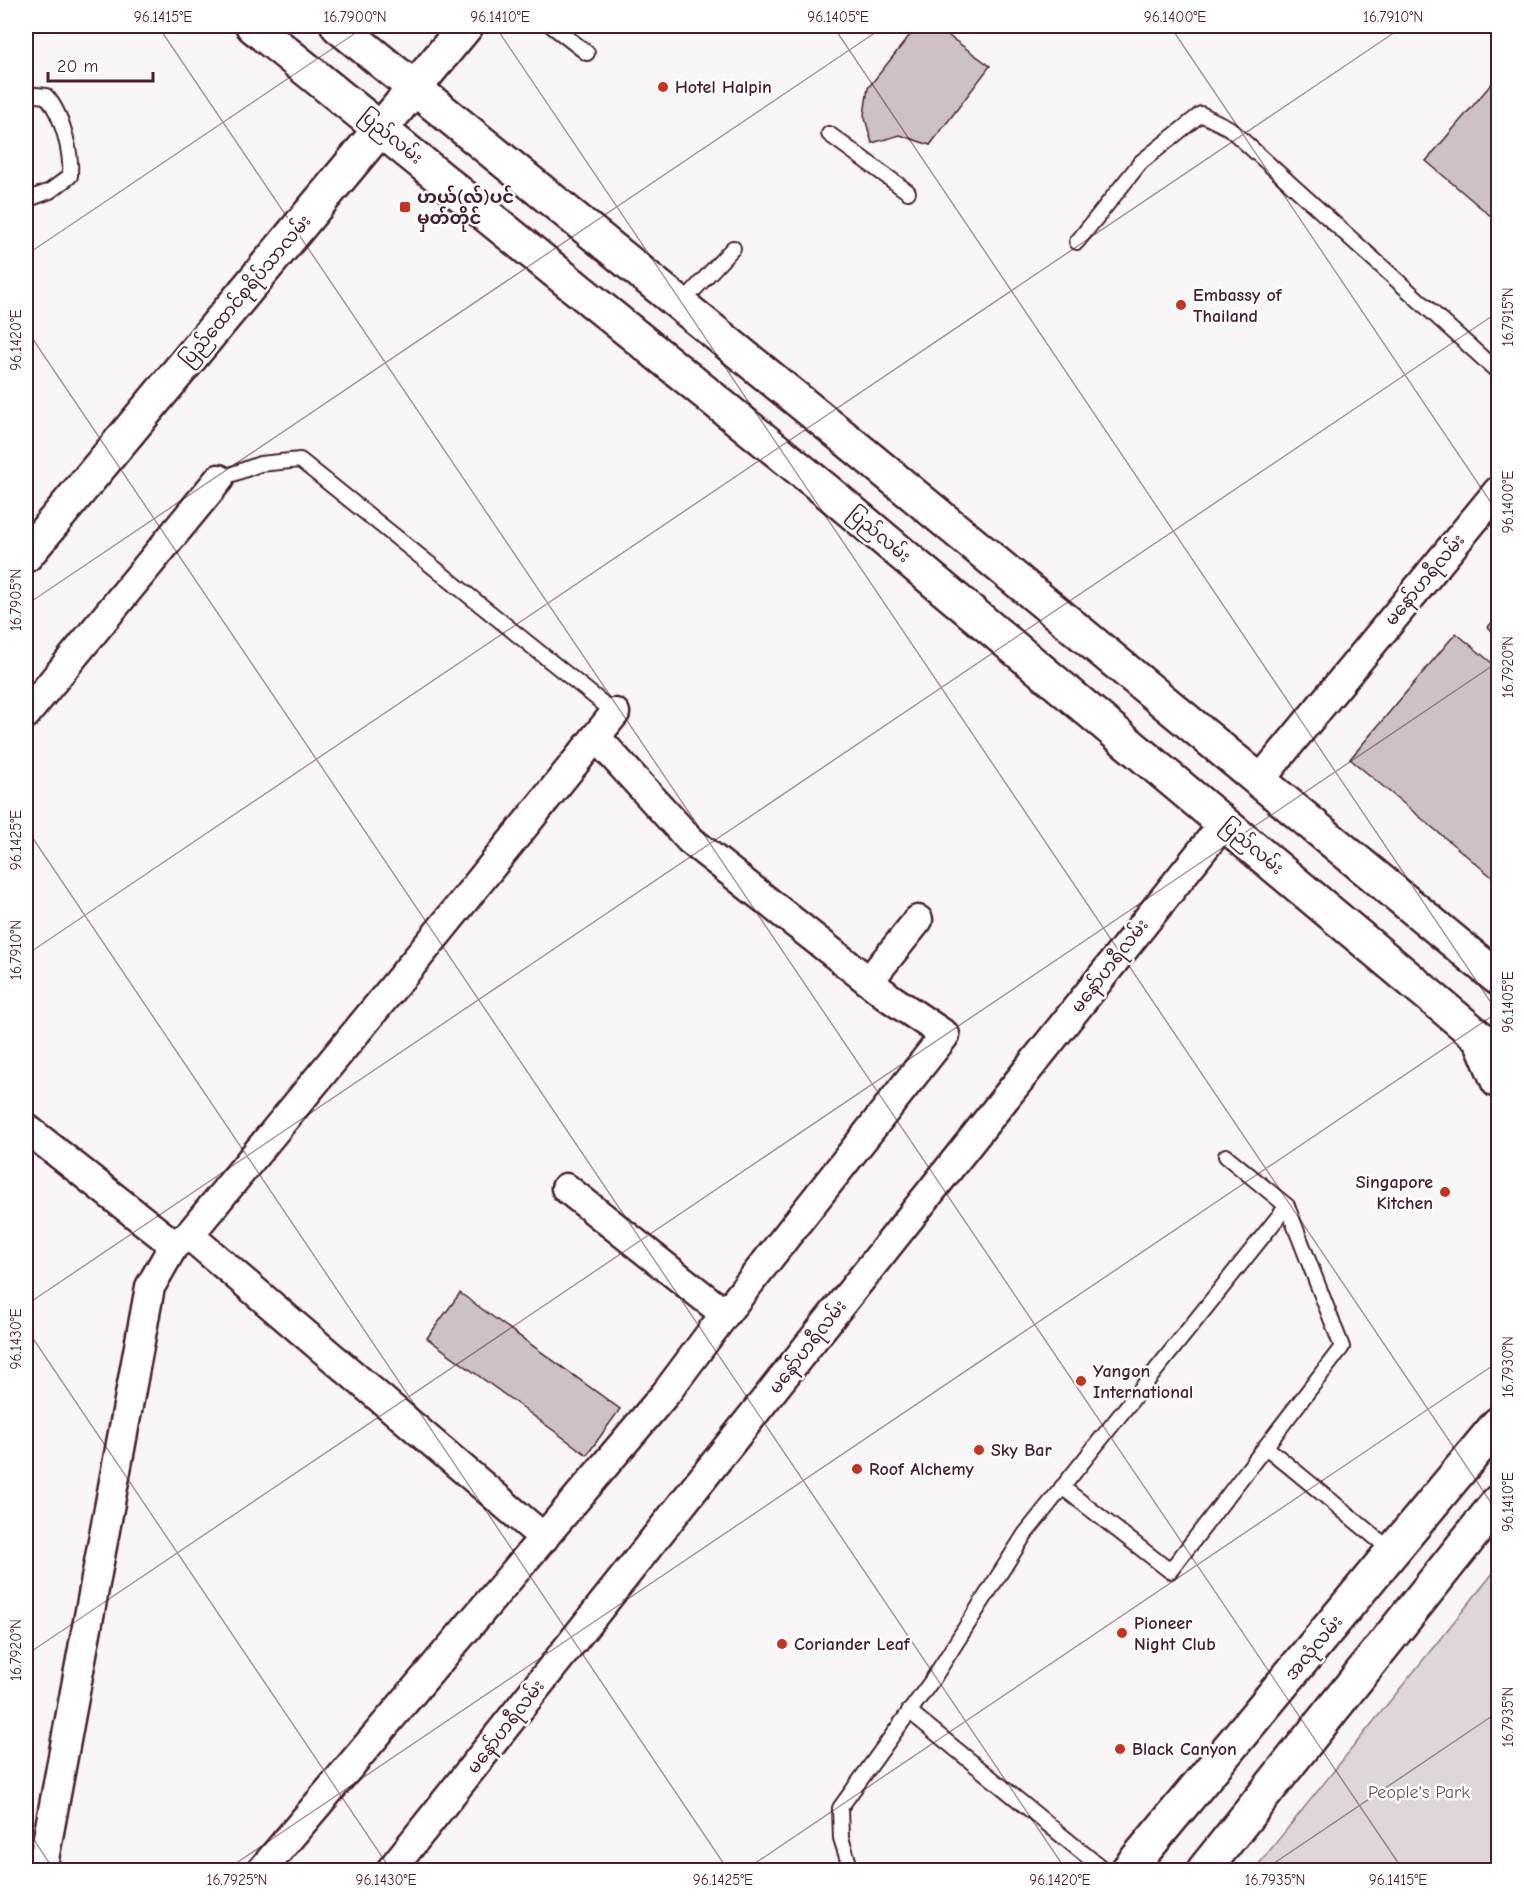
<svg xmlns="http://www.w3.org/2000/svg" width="1524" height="1896" font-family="'Comic Neue','Noto Sans Myanmar',sans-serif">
	<rect width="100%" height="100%" fill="#f8f6f7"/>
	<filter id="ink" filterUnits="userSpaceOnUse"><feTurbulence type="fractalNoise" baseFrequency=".0167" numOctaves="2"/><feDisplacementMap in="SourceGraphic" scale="12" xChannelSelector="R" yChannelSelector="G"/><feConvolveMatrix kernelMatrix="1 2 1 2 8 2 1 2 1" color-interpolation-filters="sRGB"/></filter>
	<g filter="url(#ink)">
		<polygon fill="#ded6d9" stroke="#947a82" stroke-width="1.5" points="1498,1567 1498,1870 1254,1870"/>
		<g fill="#cdc1c4" stroke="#4a1f2b" stroke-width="1.5">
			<polygon points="917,26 935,26 990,66 930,145 900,135 872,143 864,115 868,88"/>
			<polygon points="1498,76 1498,212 1493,218 1426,161"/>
			<polygon points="1498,615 1498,637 1488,627"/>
			<polygon points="1456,633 1498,668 1498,882 1350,759"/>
			<polygon points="460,1293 620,1409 587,1455 427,1338"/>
		</g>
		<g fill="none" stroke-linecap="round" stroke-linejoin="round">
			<g stroke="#4a1f2b" stroke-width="18">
				<g id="lane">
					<polyline points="552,26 587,53"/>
					<path d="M26,94L46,96C62,113 72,153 70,176L50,191L26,200"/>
					<polyline points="829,134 908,192"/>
					<polyline points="1077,242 1141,162 1201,114 1229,128 1498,372"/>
					<polyline points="681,304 733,248"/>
					<polyline points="219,479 260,464 300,460 615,713"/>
					<polyline points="1266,1447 1393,1552"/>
					<polyline points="1062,1487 1170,1571 1342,1347 1287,1206 1226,1156"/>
					<polyline points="909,1711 1104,1870"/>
					<polyline points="851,1870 841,1838 840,1808 933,1679 1025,1534 1287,1206"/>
				</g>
			</g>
			<g stroke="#4a1f2b" stroke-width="33">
				<g id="street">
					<polyline points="26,714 219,479"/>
					<polyline points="1259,781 1498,491"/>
					<polyline points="869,981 918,920"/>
					<polyline points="26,1128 174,1245"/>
					<polyline points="566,1188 725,1314 945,1035 890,998 690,840 596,737"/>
					<polyline points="189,1235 544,1538"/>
					<polyline points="42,1870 150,1287 174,1245 189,1235 442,928 615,713"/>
					<polyline points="262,1870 666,1393 725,1314"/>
					<polyline points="391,1870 1224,823"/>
				</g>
			</g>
			<g stroke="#4a1f2b" stroke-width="38">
				<polyline id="secondary" points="26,555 466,26"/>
			</g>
			<g stroke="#4a1f2b" stroke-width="38">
				<g id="primary">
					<polyline points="1128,1870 1498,1424"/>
					<polyline points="1204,1870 1498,1502"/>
				</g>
			</g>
			<g stroke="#4a1f2b" stroke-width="38">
				<g id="highway">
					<polyline points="253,26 828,492 1498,1053"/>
					<polyline points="338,26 863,453 1498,978"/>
					<polyline points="1480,1038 1498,1081"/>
				</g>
			</g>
			<use href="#lane" stroke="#fff" stroke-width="14"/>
			<use href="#street" stroke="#fff" stroke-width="28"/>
			<use href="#secondary" stroke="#fff" stroke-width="33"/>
			<use href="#primary" stroke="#fff" stroke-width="33"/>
			<use href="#highway" stroke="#fff" stroke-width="33"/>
		</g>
	</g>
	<path fill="none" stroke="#4a1f2b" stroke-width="1.5" stroke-opacity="0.45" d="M158,26L1403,1870M495,26L1498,1513M833,26L1498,1013M1170,26L1498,513M26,255L366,26M26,329L1066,1870M26,605L885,26M26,828L728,1870M26,955L1404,26M26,1305L1498,312M26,1328L391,1870M26,1655L1498,662M26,1828L54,1870M226,1870L1498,1012M745,1870L1498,1362M1264,1870L1498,1712"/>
	<g fill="#c8321e" stroke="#fff" stroke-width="2">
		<circle cx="663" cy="87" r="6"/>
		<rect x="399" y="201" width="12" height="12" rx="3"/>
		<circle cx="1181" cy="305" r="6"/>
		<circle cx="1445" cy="1192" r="6"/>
		<circle cx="1081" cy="1381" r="6"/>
		<circle cx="979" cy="1450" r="6"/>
		<circle cx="857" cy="1469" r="6"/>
		<circle cx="1122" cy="1633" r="6"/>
		<circle cx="782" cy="1644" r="6"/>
		<circle cx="1120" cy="1749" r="6"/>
	</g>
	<g text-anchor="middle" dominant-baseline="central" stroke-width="5" stroke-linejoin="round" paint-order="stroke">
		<g font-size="18" font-weight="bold" fill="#4a1f2b" stroke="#fff" text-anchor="start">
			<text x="675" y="87">Hotel Halpin</text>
			<text x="417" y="197">ဟယ်(လ်)ပင်<tspan x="417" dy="21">မှတ်တိုင်</tspan></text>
			<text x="1193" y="295">Embassy of<tspan x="1193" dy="21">Thailand</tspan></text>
			<text x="1433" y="1182" text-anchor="end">Singapore<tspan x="1433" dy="21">Kitchen</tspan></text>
			<text x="1093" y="1371">Yangon<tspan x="1093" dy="21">International</tspan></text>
			<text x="991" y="1450">Sky Bar</text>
			<text x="869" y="1469">Roof Alchemy</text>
			<text x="1134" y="1623">Pioneer<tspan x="1134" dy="21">Night Club</tspan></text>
			<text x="794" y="1644">Coriander Leaf</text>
			<text x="1132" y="1749">Black Canyon</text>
		</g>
		<g font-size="18" fill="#4a1f2b" stroke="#fff">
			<text transform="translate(391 137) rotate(39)">ပြည်လမ်း</text>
			<text transform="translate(246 291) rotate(-50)">ပြည်ထောင်စုရိပ်သာလမ်း</text>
			<text transform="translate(879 535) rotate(40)">ပြည်လမ်း</text>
			<text transform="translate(1425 580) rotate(-50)">မနော်ဟရီလမ်း</text>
			<text transform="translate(1252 847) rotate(40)">ပြည်လမ်း</text>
			<text transform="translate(1110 966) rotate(-52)">မနော်ဟရီလမ်း</text>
			<text transform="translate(808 1347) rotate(-52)">မနော်ဟရီလမ်း</text>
			<text transform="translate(1314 1648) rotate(-50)">အလုံလမ်း</text>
			<text transform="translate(506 1727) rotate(-52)">မနော်ဟရီလမ်း</text>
		</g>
		<g font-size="18" fill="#6f4d56" stroke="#fff">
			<text x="1419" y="1792">People's Park</text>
		</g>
	</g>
	<rect width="1524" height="1896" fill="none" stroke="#fff" stroke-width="66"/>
	<path d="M48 72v9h105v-9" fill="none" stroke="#4a1f2b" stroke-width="3"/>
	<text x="57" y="72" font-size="18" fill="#4a1f2b" stroke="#ffffff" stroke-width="4.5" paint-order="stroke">20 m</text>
	<rect x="33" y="33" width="1458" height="1830" fill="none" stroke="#4a1f2b" stroke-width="2"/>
	<g font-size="15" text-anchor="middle" fill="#4a1f2b">
		<text x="163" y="22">96.1415°E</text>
		<text x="355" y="22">16.7900°N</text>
		<text x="500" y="22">96.1410°E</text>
		<text x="838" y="22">96.1405°E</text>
		<text x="1175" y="22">96.1400°E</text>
		<text x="1393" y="22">16.7910°N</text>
		<text transform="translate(1508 317) rotate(-90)" y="5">16.7915°N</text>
		<text transform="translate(16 340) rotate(-90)" y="5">96.1420°E</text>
		<text transform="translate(1508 502) rotate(-90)" y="5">96.1400°E</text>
		<text transform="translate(16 600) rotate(-90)" y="5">16.7905°N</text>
		<text transform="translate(1508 667) rotate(-90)" y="5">16.7920°N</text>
		<text transform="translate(16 840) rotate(-90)" y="5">96.1425°E</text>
		<text transform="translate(16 950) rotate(-90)" y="5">16.7910°N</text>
		<text transform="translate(1508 1002) rotate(-90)" y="5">96.1405°E</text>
		<text transform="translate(16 1339) rotate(-90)" y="5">96.1430°E</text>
		<text transform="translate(1508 1367) rotate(-90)" y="5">16.7930°N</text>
		<text transform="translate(1508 1502) rotate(-90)" y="5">96.1410°E</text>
		<text transform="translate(16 1650) rotate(-90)" y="5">16.7920°N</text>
		<text transform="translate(1508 1717) rotate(-90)" y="5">16.7935°N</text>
		<text x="237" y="1885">16.7925°N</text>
		<text x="386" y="1885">96.1430°E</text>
		<text x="723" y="1885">96.1425°E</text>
		<text x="1060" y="1885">96.1420°E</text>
		<text x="1275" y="1885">16.7935°N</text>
		<text x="1398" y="1885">96.1415°E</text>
	</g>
</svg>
